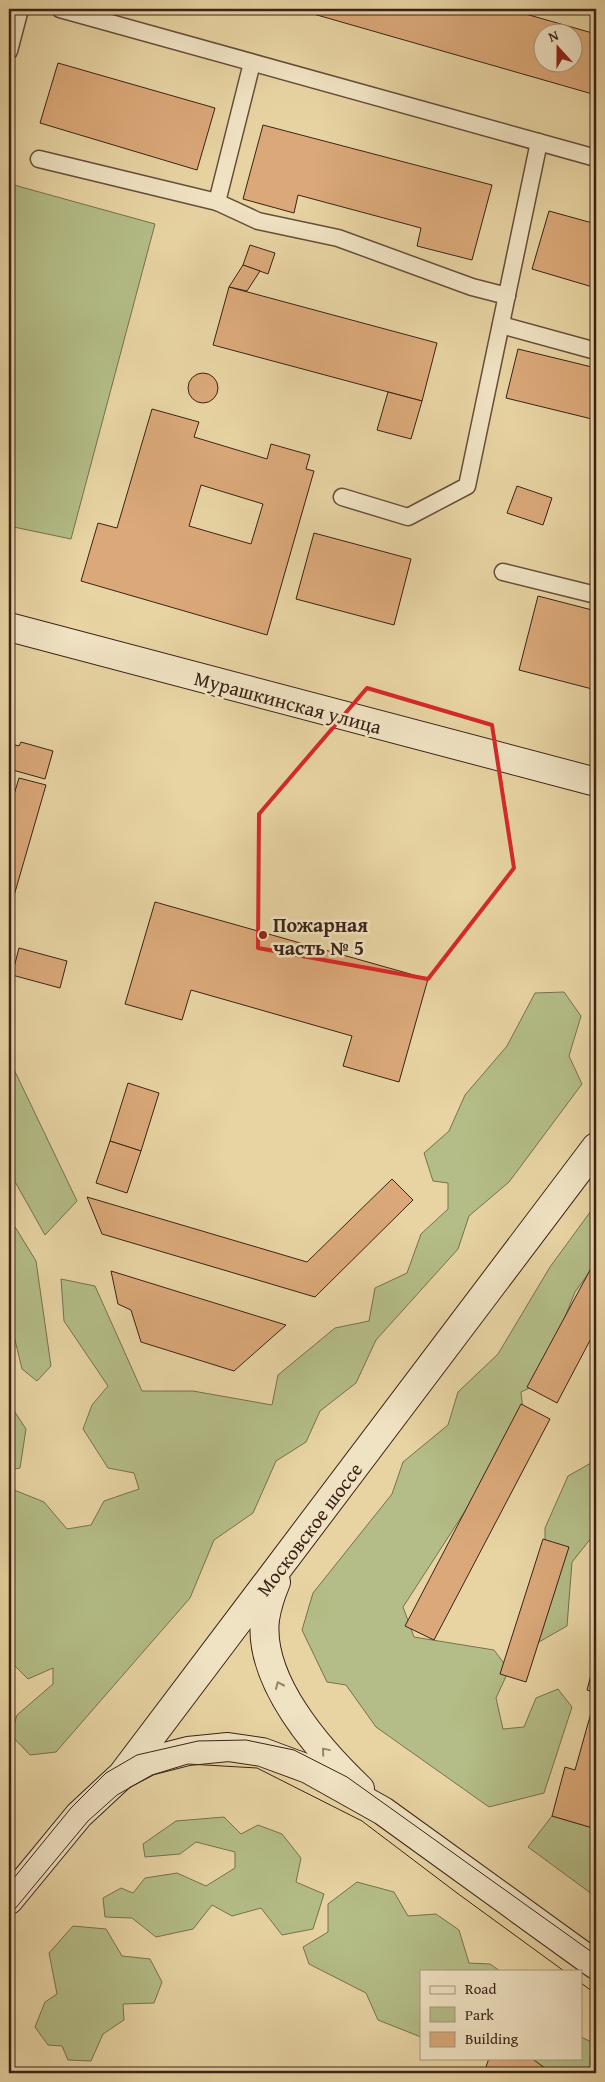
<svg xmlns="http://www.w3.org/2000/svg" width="605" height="2082" font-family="'Gentium Book Plus',serif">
	<rect width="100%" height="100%" fill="#e8d4a3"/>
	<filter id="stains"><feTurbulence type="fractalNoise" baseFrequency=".004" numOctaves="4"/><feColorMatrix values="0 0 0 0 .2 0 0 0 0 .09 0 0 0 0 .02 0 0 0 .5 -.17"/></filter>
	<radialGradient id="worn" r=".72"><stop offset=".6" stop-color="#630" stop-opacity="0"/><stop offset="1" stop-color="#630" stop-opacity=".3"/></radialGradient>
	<g fill="#b4bd87" stroke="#78704f">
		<polygon points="14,185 155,224 71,539 9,526 9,192"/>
		<polygon points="564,992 581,1016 569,1056 582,1084 509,1182 469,1216 458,1249 376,1340 356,1383 320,1411 306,1442 276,1461 253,1513 214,1540 190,1598 56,1752 30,1755 11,1735 17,1715 53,1684 53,1668 28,1679 11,1662 9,1630 9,1488 44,1502 67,1529 91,1525 104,1501 139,1489 134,1473 108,1468 83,1429 92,1405 108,1386 64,1321 61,1279 95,1286 142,1391 193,1391 272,1405 278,1375 335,1328 369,1321 375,1288 407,1273 421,1234 448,1209 448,1183 433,1181 424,1153 449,1131 465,1095 507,1046 535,993"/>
		<polygon points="9,1059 77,1201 45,1235 9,1171"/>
		<polygon points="596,1204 596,1263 575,1292 538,1384 521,1392 524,1420 403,1607 414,1637 494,1650 509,1670 496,1698 503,1729 524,1727 536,1698 558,1689 572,1707 544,1793 489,1807 376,1727 346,1685 327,1682 302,1630 313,1593 392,1494 403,1462 448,1425 458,1392 498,1354 550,1267"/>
		<polygon points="9,1217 36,1261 51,1366 37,1381 22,1369 9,1315"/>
		<polygon points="9,1403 26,1429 20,1468 9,1470"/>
		<polygon points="591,1463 596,1468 596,1532 572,1562 567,1626 532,1646 545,1556 545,1528 568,1476"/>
		<polygon points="552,1816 596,1829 596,1897 528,1847"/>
		<polygon points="224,1817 241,1834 258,1825 282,1834 301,1858 296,1882 324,1894 313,1929 282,1935 261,1908 232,1916 212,1905 193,1929 156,1937 132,1918 105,1917 103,1898 121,1888 133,1893 145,1878 177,1873 206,1886 235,1868 235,1852 196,1842 180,1854 145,1857 143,1844 176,1821"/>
		<polygon points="357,1882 394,1892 408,1916 436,1914 459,1930 469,1963 490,1964 500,1971 421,1971 421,2037 378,2020 366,1993 309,1964 303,1947 328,1932 328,1904"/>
		<polygon points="73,1926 106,1929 122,1956 150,1959 162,1982 154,2003 123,2004 124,2020 103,2034 91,2061 68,2060 62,2046 48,2045 35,2027 45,2002 57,1994 49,1953"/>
		<polygon points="581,2037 596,2044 596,2073 534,2073 514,2058 581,2058"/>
	</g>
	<g fill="#dba979" stroke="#3b2217" fill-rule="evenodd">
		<path d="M296,9H508L596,34V95ZM542,32H572V62H542Z"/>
		<polygon points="58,63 215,108 197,170 40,123"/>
		<polygon points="263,125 492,185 472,260 417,246 421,228 298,195 294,213 243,199"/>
		<polygon points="549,211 596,224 596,288 532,269"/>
		<polygon points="250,245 275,253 268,274 243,265"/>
		<polygon points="243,265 260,271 247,291 229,287"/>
		<polygon points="229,287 437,343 422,401 213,345"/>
		<polygon points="518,349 596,368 596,420 506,398"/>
		<circle cx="203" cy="388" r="15"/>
		<polygon points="388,392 422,401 411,439 377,430"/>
		<path d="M152,409L199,422L194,437L267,459L271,444L310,455L306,469L314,471L267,635L81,581L98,523L117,528ZM201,485L263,504L251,544L189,526Z"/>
		<polygon points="517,486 552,498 543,525 507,513"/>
		<polygon points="314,533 411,559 394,625 296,599"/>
		<polygon points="538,596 596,611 596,690 519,670"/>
		<polygon points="21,742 53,751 45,779 9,769 9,743 19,746"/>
		<polygon points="19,778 46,785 9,913 9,811"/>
		<polygon points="155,902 428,979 399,1082 343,1066 352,1036 191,990 182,1020 125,1004"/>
		<polygon points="19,948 67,961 60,988 12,975"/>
		<polygon points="128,1083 159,1093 141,1151 110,1141"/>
		<polygon points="110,1141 141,1151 127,1193 96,1183"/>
		<polygon points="392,1179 413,1200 315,1297 102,1234 87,1197 307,1262"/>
		<polygon points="596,1259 596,1329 557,1403 527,1387"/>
		<polygon points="111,1271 286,1325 234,1371 141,1342 131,1310 118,1304"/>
		<polygon points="521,1404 550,1419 434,1640 405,1626"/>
		<polygon points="543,1539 569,1547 526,1682 500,1674"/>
		<polygon points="596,1656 596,1693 587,1690"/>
		<polygon points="596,1695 596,1829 552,1816 565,1767 575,1770"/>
		<polygon points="489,2058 531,2058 552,2073 484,2073"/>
	</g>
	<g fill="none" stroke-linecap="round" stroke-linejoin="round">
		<g stroke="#664e3a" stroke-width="19">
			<g id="lane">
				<polyline points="60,9 596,158"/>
				<polyline points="9,51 20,9"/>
				<polyline points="39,159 217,202 252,63"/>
				<polyline points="217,202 258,221 338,238 472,287 507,296"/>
				<polyline points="501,325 596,351"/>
				<polyline points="342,497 408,517 467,486 539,142"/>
				<polyline points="503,572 596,595"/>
			</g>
		</g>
		<g stroke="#3b2217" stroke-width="30">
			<g id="secondary">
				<polyline points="9,627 596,782"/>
				<path d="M276,1582C271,1594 267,1606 265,1619C258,1681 318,1749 360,1789"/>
				<polyline points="126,1773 149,1761 188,1751 228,1747 262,1752 308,1769 383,1811 596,1965"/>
				<polyline points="9,1900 79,1815 122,1775 596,1147"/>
			</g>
		</g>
		<use href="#lane" stroke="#f0e3c3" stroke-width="16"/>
		<use href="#secondary" stroke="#f0e3c3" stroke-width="28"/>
		<g stroke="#3b2217" stroke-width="1">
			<polyline points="9,1884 71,1808 106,1773 137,1755 198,1741 246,1740 294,1750 347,1777 596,1955"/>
			<polyline points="9,1916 88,1821 117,1795 152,1775 188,1764 257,1768 362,1821 457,1893 564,1971"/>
			<polyline points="581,1983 596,1994"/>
		</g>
	</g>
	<defs><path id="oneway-chevron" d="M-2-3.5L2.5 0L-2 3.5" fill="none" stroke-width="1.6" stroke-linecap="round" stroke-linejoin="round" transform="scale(1.25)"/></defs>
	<g stroke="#96826d">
		<use href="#oneway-chevron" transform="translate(279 1685) rotate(-114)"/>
		<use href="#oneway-chevron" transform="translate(325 1751) rotate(-130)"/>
	</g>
	<path fill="none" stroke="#d62828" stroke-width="4" stroke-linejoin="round" d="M367,688L492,725L514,868L428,979L258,948L259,814Z"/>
	<circle fill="#8f2418" stroke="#f0e3c3" stroke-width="2" cx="263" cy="935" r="5"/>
	<g text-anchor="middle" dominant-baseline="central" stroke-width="5" stroke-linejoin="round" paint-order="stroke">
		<g font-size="20" fill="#3b2217" stroke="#f0e3c3">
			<text transform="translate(288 702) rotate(15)">Мурашкинская улица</text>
			<text transform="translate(309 1529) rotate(-53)">Московское шоссе</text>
		</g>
		<g font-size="20" font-weight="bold" fill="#3b2217" stroke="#f0e3c3" text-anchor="start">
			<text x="273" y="924">Пожарная<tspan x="273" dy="23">часть № 5</tspan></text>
		</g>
	</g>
	<rect width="605" height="2082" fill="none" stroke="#e8d4a3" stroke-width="30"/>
	<rect x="10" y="10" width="585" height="2062" fill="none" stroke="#3b2217" stroke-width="2.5"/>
	<rect x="15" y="15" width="575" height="2052" fill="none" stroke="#3b2217"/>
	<rect x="420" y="1970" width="162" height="90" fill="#f0e3c3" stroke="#a8967e"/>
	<rect x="430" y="1986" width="25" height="8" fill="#f0e3c3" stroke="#a8967e"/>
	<text x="465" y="1994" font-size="15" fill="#3b2217">Road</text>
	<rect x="430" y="2007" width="25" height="15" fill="#b4bd87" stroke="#a8967e"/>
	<text x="465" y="2020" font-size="15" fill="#3b2217">Park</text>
	<rect x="430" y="2032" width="25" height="15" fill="#dba979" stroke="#a8967e"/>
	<text x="465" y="2044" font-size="15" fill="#3b2217">Building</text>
	<g transform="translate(558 48) rotate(339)"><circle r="24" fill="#f0e3c3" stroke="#a8967e"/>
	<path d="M0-4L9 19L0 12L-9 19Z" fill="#8f2418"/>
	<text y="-8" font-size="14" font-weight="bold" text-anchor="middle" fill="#3b2217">N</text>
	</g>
	<rect width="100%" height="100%" filter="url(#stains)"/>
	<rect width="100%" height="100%" fill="url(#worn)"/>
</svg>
